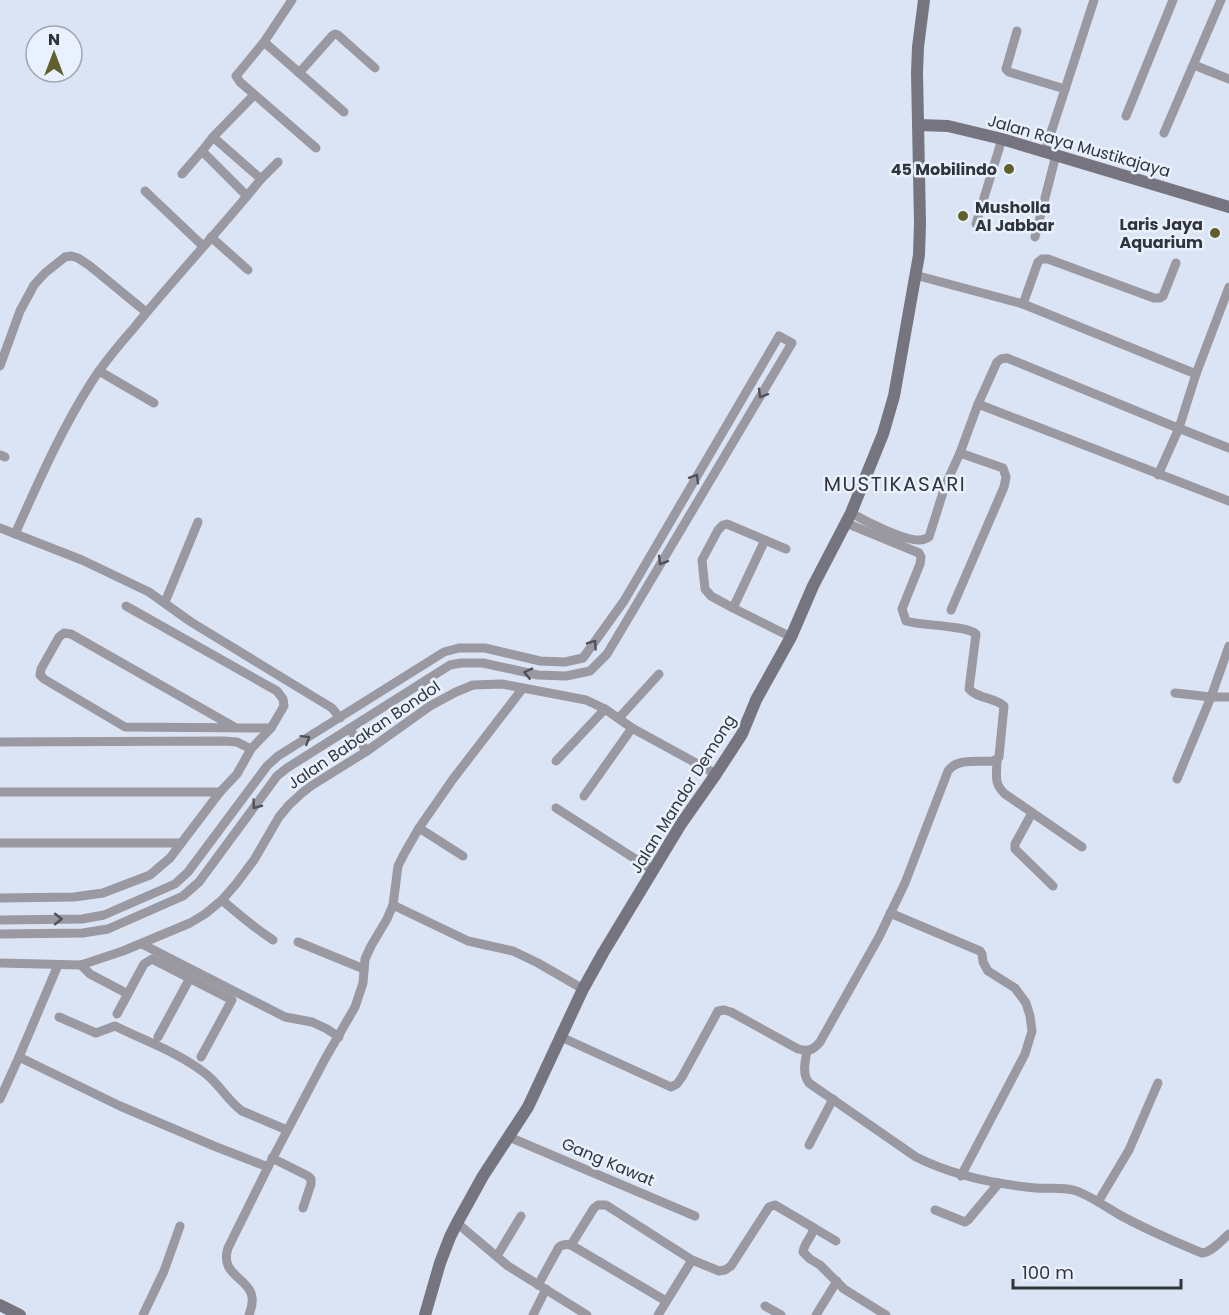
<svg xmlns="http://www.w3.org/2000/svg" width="1229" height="1315" font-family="Poppins,sans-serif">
	<rect width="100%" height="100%" fill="#dbe4f4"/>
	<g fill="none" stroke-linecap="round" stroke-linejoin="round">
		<g stroke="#9a98a0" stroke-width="9">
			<polyline points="292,0 264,42 236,76 240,82 316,148"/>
			<polyline points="1017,31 1006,69 1009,72 1065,89"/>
			<polyline points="264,42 344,112"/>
			<polyline points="1194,65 1229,79"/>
			<polyline points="299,73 332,36 335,34 338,35 375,68"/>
			<polyline points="1126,116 1173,0"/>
			<polyline points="1164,133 1221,0"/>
			<polyline points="1045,151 1094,0"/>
			<polyline points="182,174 202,151"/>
			<polyline points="261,179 278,162"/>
			<polyline points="145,191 203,246"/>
			<polyline points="247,196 202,151 213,137 254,95"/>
			<polyline points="976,224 1002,139"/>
			<polyline points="211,237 248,270"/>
			<polyline points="1035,237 1056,155"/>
			<polyline points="915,275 1023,304 1196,374"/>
			<polyline points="1023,304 1038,262 1042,259 1048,259 1154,298 1160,298 1163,296 1176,263"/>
			<polyline points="0,366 20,311 34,285 45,273 65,257 71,256 78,258 90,266 146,312"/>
			<polyline points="99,371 154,403"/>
			<polyline points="978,404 1229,501"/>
			<polyline points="0,455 5,457"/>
			<polyline points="1158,475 1179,428 1196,374 1229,287"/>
			<path d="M851,513C865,521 904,541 920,540C924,540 925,539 929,537L945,486L960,453L978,404L997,362L1001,359L1007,358L1168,424L1229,448"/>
			<polyline points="0,528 82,560 149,592 191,622 332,708 340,718"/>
			<path d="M15,534C38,483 61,430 91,383C103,364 118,346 133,329C174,278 220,230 261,179L213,137"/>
			<polyline points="786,549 727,524 723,525 718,530 702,560 705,589 711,596 733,608 791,637"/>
			<polyline points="165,602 198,522"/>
			<polyline points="126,606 277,691 283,699 284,706 271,728 125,727 44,679 40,675 41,669 59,637 64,633 71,634 236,728"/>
			<polyline points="733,608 765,540"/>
			<polyline points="951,610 1004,487 1006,477 1003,468 960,453"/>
			<polyline points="1175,693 1211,697 1229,697"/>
			<polyline points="619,718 659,674"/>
			<polyline points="349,729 367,751"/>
			<polyline points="0,742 224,741 237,742 251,749 237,774 220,792 170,858 150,875 103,893 74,897 0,898"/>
			<polyline points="251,749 271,728"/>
			<path d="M997,759C997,775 993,783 1005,794L1082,847"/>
			<polyline points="556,761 605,709"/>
			<polyline points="1177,779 1211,697 1229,646"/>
			<polyline points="0,792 220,792"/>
			<polyline points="584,796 632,728"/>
			<polyline points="556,808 654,871"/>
			<polyline points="1032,813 1015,844 1015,849 1053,886"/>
			<polyline points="419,828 463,856"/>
			<polyline points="0,843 181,843"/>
			<path d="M222,900C238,914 255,928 273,940"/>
			<polyline points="393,905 468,941 513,951 538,963 583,989"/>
			<polyline points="890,913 980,951 982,954 983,962 988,971 1015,988 1026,1003 1030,1016 1032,1031 1025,1054 961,1176"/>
			<polyline points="0,920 82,919 104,915 175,884 188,872 267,766 278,756 444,652 459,648 485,648 540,661 565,662 583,658 624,601 779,336 792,343 607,654 590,671 566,676 538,675 483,663 461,663 450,665 287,768 277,776 199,882 183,896 108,929 83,933 0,934"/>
			<polyline points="298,942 364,969"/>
			<polyline points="142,944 285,1017 312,1022 327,1029 339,1037"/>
			<polyline points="0,963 81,965 123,951 190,923 205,914 222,900 236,884 254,860 279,817 289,805 302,793 311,786 367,751 430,706 456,692 473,685 502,684 586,700 605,709 632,728 716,774"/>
			<polyline points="81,965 90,974 128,994"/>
			<polyline points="117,1014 144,964 152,959 232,1000 201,1057"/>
			<path d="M59,1017L96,1033L115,1026C145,1041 180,1053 206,1074C220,1085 228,1101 242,1111L287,1130"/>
			<polyline points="158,1037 190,978"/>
			<path d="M561,1037L671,1087L677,1084L682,1077L718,1011L724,1010L731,1012L798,1049C809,1052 813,1050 820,1042L879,937L905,883L948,771C957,758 978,762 993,761L997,759L999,757L1004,706C994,697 978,699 969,689L976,634C966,625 922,626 906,621L902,609L920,564L921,557L919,553L846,523"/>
			<path d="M807,1051C805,1062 802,1074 809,1083L916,1157C954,1176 994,1184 1036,1188C1048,1189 1061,1187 1073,1190C1086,1193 1106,1207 1118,1214C1145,1229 1173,1241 1202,1253C1212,1252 1221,1241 1229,1234"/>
			<polyline points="19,1057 120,1106 214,1146 268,1167"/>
			<polyline points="0,1099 19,1057 58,965"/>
			<polyline points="509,1137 695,1216"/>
			<polyline points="809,1145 833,1099"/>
			<polyline points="272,1158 308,1176 311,1179 311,1184 303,1208"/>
			<polyline points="1098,1202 1129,1150 1158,1083"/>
			<polyline points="935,1210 965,1222 968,1220 999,1183"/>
			<polyline points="457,1223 508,1266 587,1315"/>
			<polyline points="814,1228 836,1241"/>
			<path d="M571,1245L594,1208L598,1205H606L692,1260L719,1271L725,1270L731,1266L769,1207L775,1205L814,1228C812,1237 804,1243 803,1252L810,1259L820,1265L844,1289L886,1315"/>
			<polyline points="497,1256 521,1216"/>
			<path d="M538,1285L559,1247C563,1244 566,1244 571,1245L666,1301"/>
			<polyline points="765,1306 781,1315"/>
			<polyline points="143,1315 164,1271 180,1226"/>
			<path d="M249,1315C265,1276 217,1282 228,1248L268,1167L325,1059L355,1007L363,983L365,959L371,946L387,919L393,905L398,866L404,854L419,828L453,779L523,688"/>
			<polyline points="533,1315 546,1289"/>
			<polyline points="658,1315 692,1260"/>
			<polyline points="816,1315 837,1281"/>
		</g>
		<g stroke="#76747f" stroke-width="12">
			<polyline points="918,125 948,126 1002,139 1229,207"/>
			<polyline points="0,1305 20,1315"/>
			<polyline points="425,1315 440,1263 450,1237 457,1223 483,1176 528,1107 583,989 603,953 681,824 716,774 742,734 756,700 791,637 813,586 851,513 883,434 894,396 919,255 920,223 917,73 918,47 924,0"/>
		</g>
	</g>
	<defs><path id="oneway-chevron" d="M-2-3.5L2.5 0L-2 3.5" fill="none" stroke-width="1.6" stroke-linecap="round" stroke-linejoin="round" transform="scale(1.5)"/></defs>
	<g stroke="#505259">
		<use href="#oneway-chevron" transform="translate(762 394) rotate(121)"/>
		<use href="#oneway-chevron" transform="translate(695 478) rotate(-59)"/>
		<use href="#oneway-chevron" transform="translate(662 561) rotate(121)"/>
		<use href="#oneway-chevron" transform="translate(593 644) rotate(-55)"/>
		<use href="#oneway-chevron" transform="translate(528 673) rotate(-167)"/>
		<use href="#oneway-chevron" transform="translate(306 739) rotate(-32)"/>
		<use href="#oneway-chevron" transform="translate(256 805) rotate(127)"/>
		<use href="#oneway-chevron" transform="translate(58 919)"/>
	</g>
	<g fill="#61602c" stroke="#eaf1fe" stroke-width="2">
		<circle cx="1009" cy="169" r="6"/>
		<circle cx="963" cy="216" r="6"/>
		<circle cx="1215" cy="233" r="6"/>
	</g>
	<g text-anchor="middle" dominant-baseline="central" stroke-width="5" stroke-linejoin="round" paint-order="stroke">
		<g font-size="16" fill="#31343a" stroke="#eaf1fe">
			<text transform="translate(1079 146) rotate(16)">Jalan Raya Mustikajaya</text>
			<text transform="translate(364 735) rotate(-34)">Jalan Babakan Bondol</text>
			<text transform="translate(683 794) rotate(-58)">Jalan Mandor Demong</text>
			<text transform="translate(608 1162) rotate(23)">Gang Kawat</text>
		</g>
		<g font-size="16" font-weight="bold" fill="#31343a" stroke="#eaf1fe" text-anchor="end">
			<text x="997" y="169">45 Mobilindo</text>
			<text x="975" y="207" text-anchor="start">Musholla<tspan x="975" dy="18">Al Jabbar</tspan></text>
			<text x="1203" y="224">Laris Jaya<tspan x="1203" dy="18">Aquarium</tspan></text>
		</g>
		<g font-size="20" letter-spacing="1.5" fill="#31343a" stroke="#eaf1fe">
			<text x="895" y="484">MUSTIKASARI</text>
		</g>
	</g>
	<g transform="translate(54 54)"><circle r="28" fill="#eaf1fe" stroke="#a0a5b0" stroke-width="1.5"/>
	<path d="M0-4.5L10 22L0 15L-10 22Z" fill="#61602c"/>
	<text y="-9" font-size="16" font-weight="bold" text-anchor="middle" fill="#31343a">N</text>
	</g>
	<path d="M1013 1279v9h168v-9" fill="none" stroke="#31343a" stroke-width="3"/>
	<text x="1022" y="1279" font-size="18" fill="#31343a" stroke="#eaf1fe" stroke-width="4.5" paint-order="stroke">100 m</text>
</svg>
